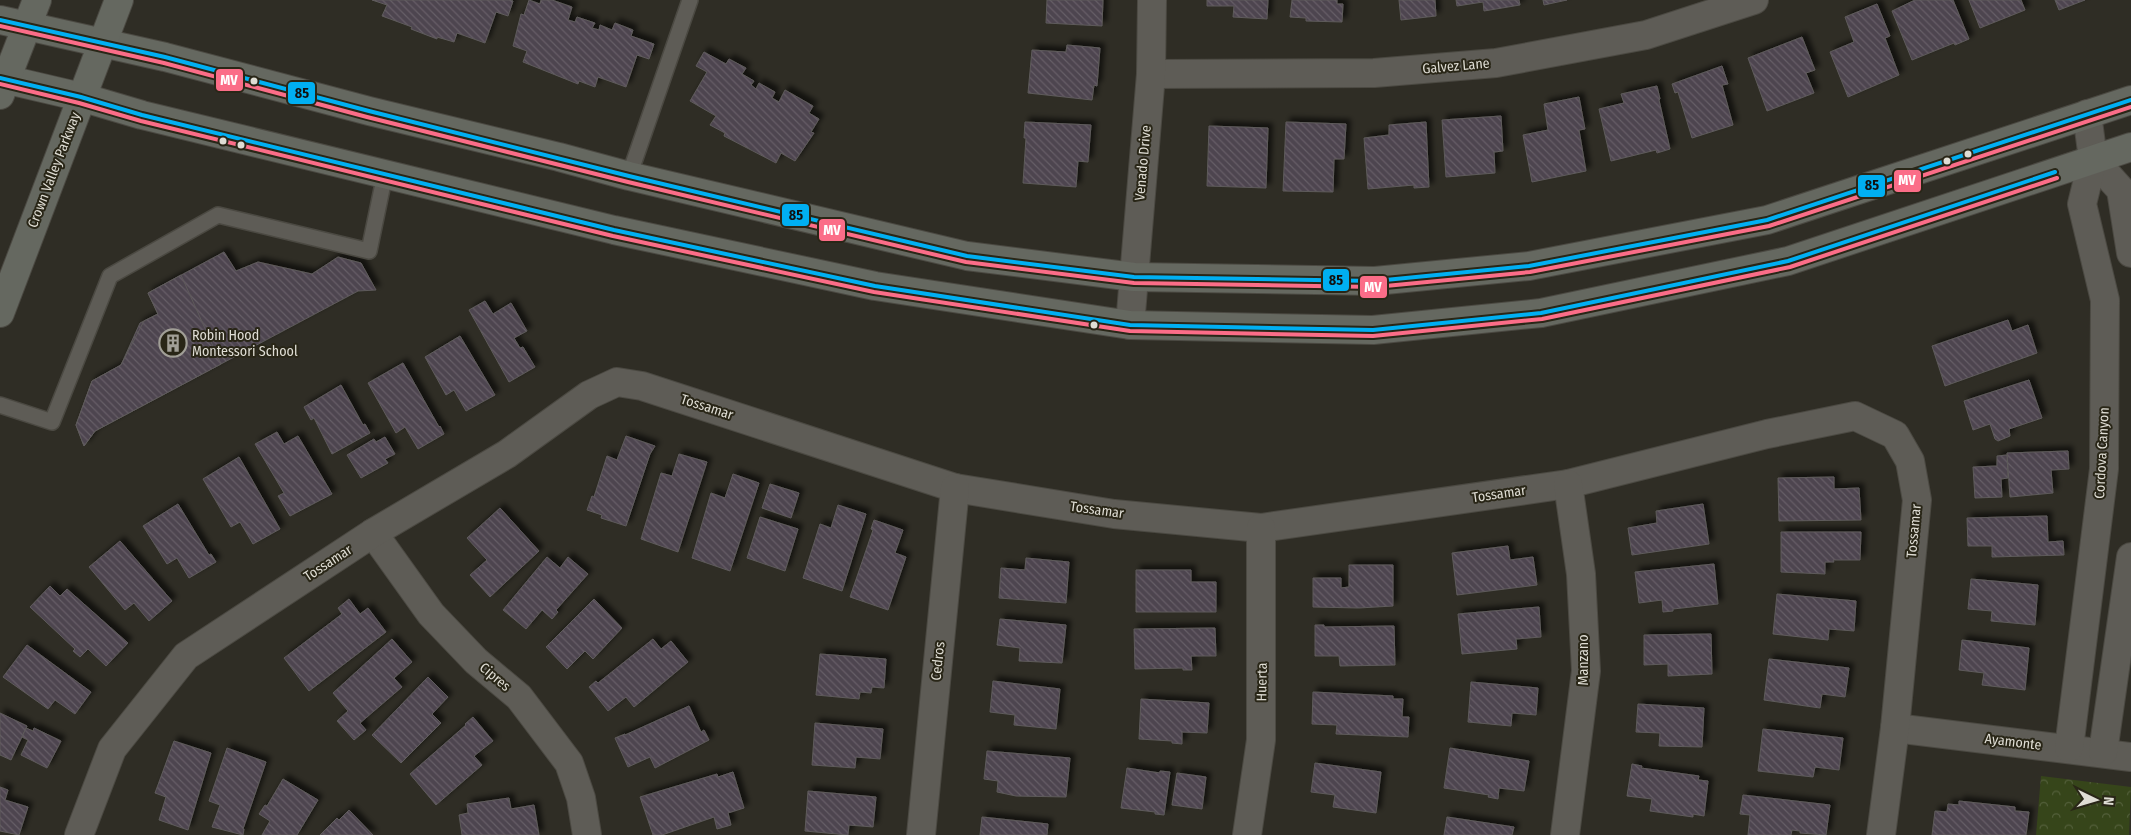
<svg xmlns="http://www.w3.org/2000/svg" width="2131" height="835" font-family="'Fira Sans Condensed',sans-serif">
	<defs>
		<pattern id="park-crowns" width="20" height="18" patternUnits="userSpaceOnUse" patternTransform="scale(1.25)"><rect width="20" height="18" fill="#36451a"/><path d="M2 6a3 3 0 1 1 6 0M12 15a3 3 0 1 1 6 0" fill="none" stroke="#535f3a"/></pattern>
		<pattern id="building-back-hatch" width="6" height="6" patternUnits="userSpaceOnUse" patternTransform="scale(1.25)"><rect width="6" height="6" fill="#4d444f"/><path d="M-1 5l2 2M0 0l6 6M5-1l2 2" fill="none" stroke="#665f67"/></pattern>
		<filter id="shadow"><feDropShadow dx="4.5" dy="-4.5" stdDeviation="2.5" flood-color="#0009"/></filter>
	</defs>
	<rect width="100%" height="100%" fill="#2f2d25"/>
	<polygon fill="url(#park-crowns)" points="2041,776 2131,787 2129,835 2036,835"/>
	<g fill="url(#building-back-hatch)" stroke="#5e5b5b" filter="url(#shadow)">
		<polygon points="372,0 511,0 513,1 508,16 496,12 485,43 457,33 454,42 437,37 437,39 411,29 412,27 382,16 387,5"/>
		<polygon points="529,0 540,4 541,0 552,0 572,7 568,20 575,22 577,17 595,23 592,28 599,30 600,25 612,30 615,23 633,30 631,36 654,44 649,59 637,55 626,87 598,77 595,87 579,81 578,84 523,62 527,51 513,46 521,14 524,15"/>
		<polygon points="1047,0 1103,0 1102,26 1046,23"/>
		<polygon points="1207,0 1268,0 1267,19 1233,17 1234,6 1207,6"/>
		<polygon points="1292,0 1337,0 1337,4 1343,4 1342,22 1306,21 1306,18 1290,17"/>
		<polygon points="1399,0 1435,0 1436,16 1401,20"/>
		<polygon points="1456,0 1519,0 1520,5 1484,11 1483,2 1457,6"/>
		<polygon points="1543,0 1567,0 1544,5"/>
		<polygon points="1915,0 1953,0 1969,39 1955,45 1954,43 1912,60 1892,11"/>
		<polygon points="1969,0 2021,0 2025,10 1980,28"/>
		<polygon points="2055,0 2085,0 2059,10"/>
		<polygon points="1877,4 1890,36 1885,38 1899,75 1848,97 1830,52 1854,42 1845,17"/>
		<polygon points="1802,37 1815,70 1806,73 1814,93 1767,111 1748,58"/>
		<polygon points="1067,45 1100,48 1097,86 1094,85 1092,100 1028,93 1032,50 1066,52"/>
		<polygon points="704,52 726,64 729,59 746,68 742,74 754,81 751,85 756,89 759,83 775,92 772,98 779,102 785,90 813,106 809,113 819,119 811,132 814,133 795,161 781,153 776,163 724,136 725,133 710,125 716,116 690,101 707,72 696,66"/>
		<polygon points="1722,66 1728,84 1722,85 1733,125 1692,138 1678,92 1675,93 1672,84"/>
		<polygon points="1657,86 1660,99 1659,100 1670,149 1657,153 1656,150 1611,161 1599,109 1624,103 1621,94"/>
		<polygon points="1579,97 1585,129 1579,130 1586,171 1532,182 1523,135 1548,130 1544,104"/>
		<polygon points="1501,116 1503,151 1494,152 1495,173 1446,177 1442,120"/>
		<polygon points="1025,122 1091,125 1088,162 1078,161 1076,187 1023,183 1026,138 1024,138"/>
		<polygon points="1286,122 1346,124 1344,159 1334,159 1333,192 1283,191"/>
		<polygon points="1426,122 1429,187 1414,188 1414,185 1368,189 1364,138 1389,135 1389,125"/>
		<polygon points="1209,126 1268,128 1266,188 1207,186"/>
		<polygon points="224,252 236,271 258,262 312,274 338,257 361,263 376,290 358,291 95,431 84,446 76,425 92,381 121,365 140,323 158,314 148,293"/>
		<polygon points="181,275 221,364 95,431 84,446 76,425 92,381 121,365 144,321 158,314 148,293"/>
		<polygon points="485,301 493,314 511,303 527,331 514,338 520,348 523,347 535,367 509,382 469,310"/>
		<polygon points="2008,320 2012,331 2028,325 2037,353 1945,386 1932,346"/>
		<polygon points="460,336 495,395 466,411 454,390 446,395 425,357"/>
		<polygon points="403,363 439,427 440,426 444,434 418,449 405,427 396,433 368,383"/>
		<polygon points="2029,380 2042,418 2009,429 2010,436 1998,441 1995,439 1990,424 1973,430 1964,401"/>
		<polygon points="341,385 363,425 365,424 370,433 332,454 314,418 311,420 304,407"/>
		<polygon points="277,432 284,444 298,436 332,494 290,516 278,496 284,493 255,444"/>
		<polygon points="626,436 655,446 650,454 626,526 601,518 602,515 587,510 592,496 594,497 607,456 617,460"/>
		<polygon points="385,437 395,454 385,459 388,463 361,478 347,455 374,439 376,442"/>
		<polygon points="2068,451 2069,469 2051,470 2053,493 2010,497 2007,453"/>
		<polygon points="679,454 707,462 678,552 641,539 661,473 672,476"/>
		<polygon points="2007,455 2008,478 2001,479 2002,497 1975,498 1973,467 1997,466 1997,456"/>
		<polygon points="239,457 280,529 253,544 240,522 231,527 203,479"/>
		<polygon points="733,474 759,483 730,571 692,558 711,493 725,498"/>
		<polygon points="1834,477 1834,489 1859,488 1861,520 1779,521 1778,478"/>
		<polygon points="770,484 799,493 791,518 762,508"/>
		<polygon points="178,504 209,555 211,554 216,562 189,578 177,558 167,564 143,526"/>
		<polygon points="1703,504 1709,544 1632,555 1628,528 1657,523 1656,511"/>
		<polygon points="838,505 866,514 842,591 803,578 820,524 831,528"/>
		<polygon points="500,508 539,551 490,597 470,575 487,560 467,538"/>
		<polygon points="2047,516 2048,542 2063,541 2064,555 1992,557 1992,546 1968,546 1967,518"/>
		<polygon points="760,517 798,529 785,571 747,558"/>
		<polygon points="874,520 903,530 895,553 906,557 888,610 850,597 873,530 871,529"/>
		<polygon points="1781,532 1861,532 1860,560 1833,560 1834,562 1825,562 1825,574 1781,572"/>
		<polygon points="120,541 172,601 149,621 134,603 125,610 89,567"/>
		<polygon points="1508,546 1510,560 1533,557 1537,585 1457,595 1452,553"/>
		<polygon points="547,557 560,568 568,557 588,574 556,610 558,612 552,619 542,610 526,629 503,610"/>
		<polygon points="1026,558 1069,562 1066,603 999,598 1001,568 1025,570"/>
		<polygon points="1714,564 1718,604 1673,609 1673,611 1663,612 1662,600 1639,603 1635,572"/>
		<polygon points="1349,565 1393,565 1393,606 1359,608 1313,607 1313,578 1341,578 1341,588 1349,587"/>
		<polygon points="1136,570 1191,570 1191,582 1216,582 1216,612 1136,612"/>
		<polygon points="1971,579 2038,585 2035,625 1991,621 1992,611 1968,609"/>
		<polygon points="50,586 60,596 67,589 128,643 106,666 88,649 80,657 73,651 75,649 30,607"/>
		<polygon points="1777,594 1856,601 1854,631 1829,629 1828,640 1773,634"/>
		<polygon points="349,599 360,614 368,608 386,632 309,691 284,658 342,614 338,608"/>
		<polygon points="594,599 622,628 593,659 585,651 567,669 546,647"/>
		<polygon points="1539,607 1541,637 1516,639 1517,649 1462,654 1458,614"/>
		<polygon points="1000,619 1066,625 1062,663 1019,661 1020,648 997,645"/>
		<polygon points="1315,625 1324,625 1324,627 1394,626 1395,665 1340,666 1339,656 1315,656"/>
		<polygon points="1215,628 1216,656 1191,656 1192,670 1183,670 1183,668 1135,669 1134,629"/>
		<polygon points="1711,634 1712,674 1668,676 1668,664 1644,665 1644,635"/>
		<polygon points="392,639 412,662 394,678 402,687 360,723 366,730 354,740 337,721 348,711 333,693"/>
		<polygon points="653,639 661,649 671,641 688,662 634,707 626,697 608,711 589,687 596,681 598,683"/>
		<polygon points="1962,640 2029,648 2025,690 1982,685 1984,673 1959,670"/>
		<polygon points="27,645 91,692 75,714 55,700 48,709 3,677"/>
		<polygon points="820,654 886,659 884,688 872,687 871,693 860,692 859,699 816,695"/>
		<polygon points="1769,659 1849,668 1845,697 1822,694 1820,708 1764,700"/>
		<polygon points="428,677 448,697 432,714 441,723 401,763 372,735"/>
		<polygon points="993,681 1060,689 1056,729 1014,725 1015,715 990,712"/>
		<polygon points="1471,682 1538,688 1536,715 1512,713 1511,726 1468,722"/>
		<polygon points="1313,692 1393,696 1393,699 1403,699 1402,717 1409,717 1408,737 1336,734 1337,725 1312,724"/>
		<polygon points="1141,699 1209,703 1207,733 1182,732 1182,744 1172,743 1172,741 1139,739"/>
		<polygon points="1638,704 1704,708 1702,747 1659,746 1660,733 1636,732"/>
		<polygon points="689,706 701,732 704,730 709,740 655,768 650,757 628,767 615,738 625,734 625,735"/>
		<polygon points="0,713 27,726 11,760 0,755"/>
		<polygon points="473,717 493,741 474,756 482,765 436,805 410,774 466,725 465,724"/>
		<polygon points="815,723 883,729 880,759 856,757 855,768 812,765"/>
		<polygon points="26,728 33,731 34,728 61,741 47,768 21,755 28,740 22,737"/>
		<polygon points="1763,729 1843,738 1839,770 1815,767 1813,777 1758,771"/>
		<polygon points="174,741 211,753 188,830 159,820 166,797 155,793"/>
		<polygon points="227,748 266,762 243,829 244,829 243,835 212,827 220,805 209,801"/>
		<polygon points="1450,748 1529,761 1524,791 1499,788 1498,799 1488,797 1489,795 1444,788"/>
		<polygon points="987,751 1070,758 1066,797 1016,796 997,792 998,781 984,779"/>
		<polygon points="1315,763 1381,772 1376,813 1333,807 1335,795 1311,792"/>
		<polygon points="1632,764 1642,766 1641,768 1699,776 1698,780 1708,781 1704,816 1693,814 1693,817 1650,811 1652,799 1627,796"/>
		<polygon points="1127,768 1160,773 1160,771 1170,772 1164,815 1155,814 1155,812 1121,808"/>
		<polygon points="733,772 744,808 728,813 731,825 717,829 714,817 662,835 653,835 640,797 717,774 718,777"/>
		<polygon points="1177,773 1206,777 1202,809 1172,805"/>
		<polygon points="283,779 318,800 297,835 262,835 270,821 259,814 265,805 267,806"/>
		<polygon points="0,787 8,790 5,800 28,807 19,835 0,831"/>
		<polygon points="808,791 876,797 873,827 849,825 848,835 805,831"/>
		<polygon points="1743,795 1830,805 1826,835 1800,833 1800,831 1792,830 1791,835 1748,835 1750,815 1740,814"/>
		<polygon points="509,798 511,809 534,805 539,835 462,835 459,815 468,813 467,804"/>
		<polygon points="1959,801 2015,807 2015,811 2029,812 2026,835 1932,835 1935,811 1947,812 1948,804 1959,805"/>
		<polygon points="349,810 373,835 320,835 337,818 339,820"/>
		<polygon points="982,817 1048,824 1047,835 980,835"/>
		<polygon points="1447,817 1514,827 1512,835 1444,835"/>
	</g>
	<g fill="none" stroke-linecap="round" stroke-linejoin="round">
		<g stroke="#4b4942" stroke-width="18">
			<g id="service">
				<polyline points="629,176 690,0"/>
				<polyline points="0,405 52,422 110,276 218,215 369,251 385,174"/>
			</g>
		</g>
		<g stroke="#4b4942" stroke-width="30">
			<g id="minor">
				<polyline points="1151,74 1374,73 1496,63 1646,35 1754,0"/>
				<polyline points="2093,159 2121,190 2131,253"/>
				<polyline points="1130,325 1151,74 1152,0"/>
				<polyline points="373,533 431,614 476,661 519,697 569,763 581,798 587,835"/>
				<polyline points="1895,728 2131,757"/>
				<polyline points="2069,748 2104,469 2105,300 2082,204 2093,159 2087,114"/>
				<polyline points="2103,752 2131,557"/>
				<polyline points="79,835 112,749 186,656 373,533 507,454 589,395 617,382 642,386 955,488 1114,514 1261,528 1568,484 1767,434 1855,416 1895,435 1910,461 1917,500 1895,728 1881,835"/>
				<polyline points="921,835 955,488"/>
				<polyline points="1247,835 1261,740 1261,528"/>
				<polyline points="1565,835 1586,671 1581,574 1568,484"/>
			</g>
		</g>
		<g stroke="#4b4942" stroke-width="30">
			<g id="primary">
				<polyline points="0,20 165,57 369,111 559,157 629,176 967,256 1134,277 1375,281 1529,266 1767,220 2131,100"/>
				<polyline points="0,78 81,97 142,115 614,230 875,286 1130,325 1373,330 1541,313 1788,261 2131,147"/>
				<polyline points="0,95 37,0"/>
				<polyline points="0,313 119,0"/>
			</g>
		</g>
		<use href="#service" stroke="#5e5c56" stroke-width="15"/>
		<use href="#minor" stroke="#5e5c56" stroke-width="28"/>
		<use href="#primary" stroke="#656860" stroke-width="28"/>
		<g stroke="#292617" stroke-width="8">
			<g id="bus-1">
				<polyline points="0,20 165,57 369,111 629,176 967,256 1134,277 1375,281 1529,266 1767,220 2131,100"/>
				<polyline points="0,78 81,97 142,115 614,230 875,286 1130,325 1373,330 1541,313 1788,261 2055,172"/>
			</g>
		</g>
		<g stroke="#292617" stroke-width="8">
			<g id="bus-2">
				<polyline points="0,26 164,63 367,117 628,182 966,262 1134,283 1375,287 1530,272 1769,226 2131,107"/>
				<polyline points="0,84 79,103 141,121 613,236 874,292 1130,331 1373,336 1542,319 1790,267 2057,178"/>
			</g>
		</g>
		<use href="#bus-1" stroke="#00aff2" stroke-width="4"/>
		<use href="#bus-2" stroke="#fb6d88" stroke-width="4"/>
	</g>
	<defs>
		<g id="building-ring" transform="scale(1.4375)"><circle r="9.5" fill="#292617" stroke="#a19f97" stroke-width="1.5"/><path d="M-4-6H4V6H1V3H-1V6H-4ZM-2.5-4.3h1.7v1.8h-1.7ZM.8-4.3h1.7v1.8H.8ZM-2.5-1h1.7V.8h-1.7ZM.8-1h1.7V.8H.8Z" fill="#a19f97"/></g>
	</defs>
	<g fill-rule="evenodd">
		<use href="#building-ring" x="173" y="343"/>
	</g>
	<g fill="#dfddd4" stroke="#292617" stroke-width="2">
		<circle cx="254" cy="81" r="4.5"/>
		<circle cx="223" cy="141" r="4.5"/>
		<circle cx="241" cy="145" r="4.5"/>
		<circle cx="1968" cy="154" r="4.5"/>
		<circle cx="1947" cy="161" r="4.5"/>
		<circle cx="1094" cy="325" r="4.5"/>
	</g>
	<g text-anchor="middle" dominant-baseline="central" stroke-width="4" stroke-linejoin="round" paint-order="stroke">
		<g font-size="14" fill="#dfddd4" stroke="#292617">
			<text transform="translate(1456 66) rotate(-5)">Galvez Lane</text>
			<text transform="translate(1143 163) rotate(-85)">Venado Drive</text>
			<text transform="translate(54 170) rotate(-69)">Crown Valley Parkway</text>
			<text transform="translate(707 407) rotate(18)">Tossamar</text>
			<text transform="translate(2102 453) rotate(-87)">Cordova Canyon</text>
			<text transform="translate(1499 494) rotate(-8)">Tossamar</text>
			<text transform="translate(1097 510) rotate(8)">Tossamar</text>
			<text transform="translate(1914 531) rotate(-85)">Tossamar</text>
			<text transform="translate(328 563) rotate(-33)">Tossamar</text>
			<text transform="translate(1583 660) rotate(-90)">Manzano</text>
			<text transform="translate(938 661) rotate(-84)">Cedros</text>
			<text transform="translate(495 677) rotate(40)">Cipres</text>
			<text transform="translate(1262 682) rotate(-89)">Huerta</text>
			<text transform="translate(2013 742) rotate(7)">Ayamonte</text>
		</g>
		<g font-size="14" fill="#dfddd4" stroke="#292617" text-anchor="start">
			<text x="192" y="335">Robin Hood<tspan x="192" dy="16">Montessori School</tspan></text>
		</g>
	</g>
	<g stroke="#292617" stroke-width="2">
		<rect x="215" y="68" width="29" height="24" rx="5" fill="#fb6d88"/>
		<rect x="287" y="81" width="29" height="24" rx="5" fill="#00aff2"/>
		<rect x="1893" y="169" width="29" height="24" rx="5" fill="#fb6d88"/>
		<rect x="1857" y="174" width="29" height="24" rx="5" fill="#00aff2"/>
		<rect x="781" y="203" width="29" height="24" rx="5" fill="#00aff2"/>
		<rect x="818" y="218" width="28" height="24" rx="5" fill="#fb6d88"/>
		<rect x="1322" y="268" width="28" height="24" rx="5" fill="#00aff2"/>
		<rect x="1359" y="275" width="29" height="24" rx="5" fill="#fb6d88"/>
	</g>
	<g font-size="14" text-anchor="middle" font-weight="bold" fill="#fff">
		<text x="229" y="85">MV</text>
		<text x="1907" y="185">MV</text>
		<text x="832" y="235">MV</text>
		<text x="1373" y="292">MV</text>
	</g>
	<g font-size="14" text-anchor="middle" font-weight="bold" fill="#111">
		<text x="302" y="98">85</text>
		<text x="1872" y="190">85</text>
		<text x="796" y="220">85</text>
		<text x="1336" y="285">85</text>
	</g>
	<g transform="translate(2096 800) rotate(95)" stroke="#292617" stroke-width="4" paint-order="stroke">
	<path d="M0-4L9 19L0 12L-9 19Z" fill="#dfddd4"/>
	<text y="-8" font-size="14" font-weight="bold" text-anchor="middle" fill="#dfddd4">N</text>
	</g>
</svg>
